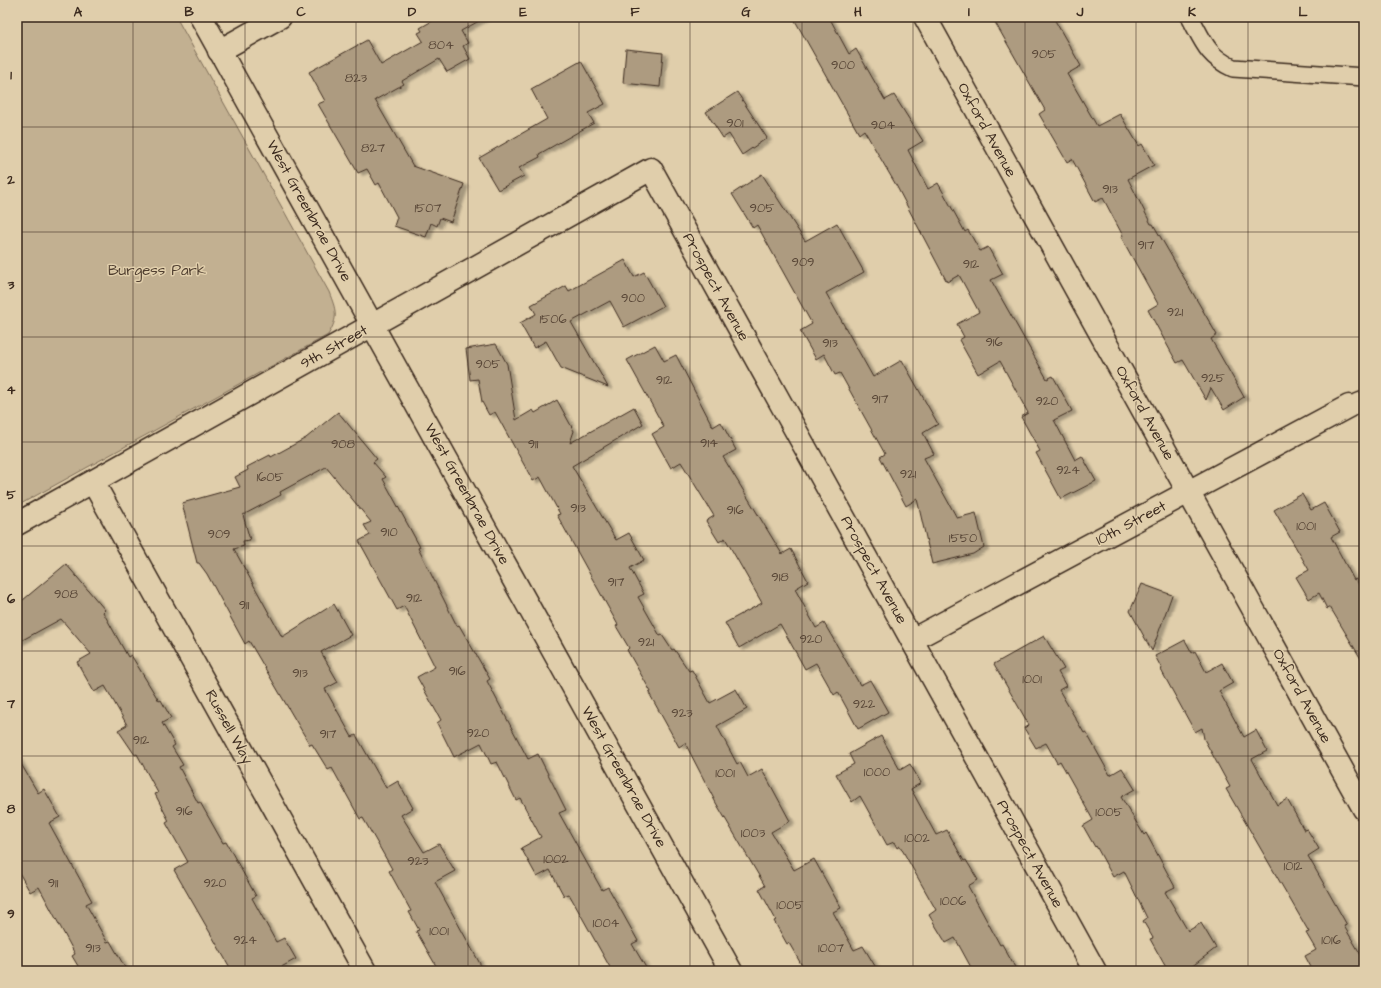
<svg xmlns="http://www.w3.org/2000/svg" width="1381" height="988" font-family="'Architects Daughter',sans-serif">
	<defs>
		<filter id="shadow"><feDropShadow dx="4.5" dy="2.5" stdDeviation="1" flood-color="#0004"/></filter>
	</defs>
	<rect width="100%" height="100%" fill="#e0ceab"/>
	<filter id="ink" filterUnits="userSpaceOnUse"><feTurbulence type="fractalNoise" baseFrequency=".025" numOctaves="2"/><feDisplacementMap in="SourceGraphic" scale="8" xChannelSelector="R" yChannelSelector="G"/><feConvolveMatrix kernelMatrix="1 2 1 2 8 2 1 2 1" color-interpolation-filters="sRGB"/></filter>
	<g filter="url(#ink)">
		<path fill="#c2b091" stroke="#7e6d58" d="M17,17H176L329,292C336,310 339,317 328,335L17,506Z"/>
		<g fill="#ad9b80" stroke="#3b2a1e" filter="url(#shadow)">
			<polygon points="439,17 486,17 461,31 468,43 463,46 470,59 447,72 439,59 402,81 404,84 375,100 413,166 464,184 451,222 440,218 437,226 431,223 426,237 394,226 397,217 379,183 376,185 367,169 358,173 318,104 325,101 309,72 367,40 381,65 423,41 418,33 422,31 420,28"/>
			<polygon points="793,17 829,17 849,54 856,49 885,100 894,95 904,111 923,141 908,150 928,189 938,183 965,232 968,230 980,251 988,247 1003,274 991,280 1047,379 1053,376 1072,411 1054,420 1075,460 1082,456 1096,481 1061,499 1036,453 1040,451 1021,417 1028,413 1000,361 978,374 959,340 964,337 957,324 979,312 959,275 947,282 896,185 864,130 859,134"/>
			<polygon points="992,17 1053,17 1081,66 1067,74 1097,126 1120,114 1139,146 1142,144 1154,165 1128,179 1151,224 1153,224 1217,335 1211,339 1244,397 1224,410 1211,388 1206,400 1183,360 1177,363 1148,310 1158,304 1121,237 1123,236 1103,198 1095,202 1072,159 1067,162 1039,114 1045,110"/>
			<polygon points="626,49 663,53 660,87 623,83"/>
			<polygon points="581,61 605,104 588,113 594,123 539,154 540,157 519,168 524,176 498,190 479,158 547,119 531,89"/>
			<polygon points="737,92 767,138 742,155 729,134 723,138 706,112"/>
			<polygon points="762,174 805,241 837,223 864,272 826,293 873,377 902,360 938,424 923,433 934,454 924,458 957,518 976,513 984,547 973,554 932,564 917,499 906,506 880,457 885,454 840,373 835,375 824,354 816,359 800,331 812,324 757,225 753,228 732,194"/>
			<polygon points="625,260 634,277 644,272 663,306 624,327 610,301 571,322 608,387 561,368 546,341 534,348 520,323 536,314 531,305 566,286 569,291"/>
			<polygon points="496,344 507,364 516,420 533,410 535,413 557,400 574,431 570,443 634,407 643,424 572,466 616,540 629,533 644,560 630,568 644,594 638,597 660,636 662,635 672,650 674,649 689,671 692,670 710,703 736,689 747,709 717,726 737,764 740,762 748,777 762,769 790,821 771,832 794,870 814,859 841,908 833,912 854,950 863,946 878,971 805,971 789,943 787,944 774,921 776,920 759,889 765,886 716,803 685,743 679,747 649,693 651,692 627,650 629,648 616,626 618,625 557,515 560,514 540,477 533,481 495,412 489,415 482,402 478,379 470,380 466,349"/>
			<polygon points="655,345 664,361 676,355 713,427 721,422 736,450 723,457 782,554 791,549 808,581 795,589 816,628 824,623 860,685 870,680 888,712 858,729 838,692 834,695 816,663 805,669 780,624 739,648 725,623 762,603 725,538 719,542 706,521 714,516 681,462 671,468 652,434 664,427 627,360"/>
			<polygon points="338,412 377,459 373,462 386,477 383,479 420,547 418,548 457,626 459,625 490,679 487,681 528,759 538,754 566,810 559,813 602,890 608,887 638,941 632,944 648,971 612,971 569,894 564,896 550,870 537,877 521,848 541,837 520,798 516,800 497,762 491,764 481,743 454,757 437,723 441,720 417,677 435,667 404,606 397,610 359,541 370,535 364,525 371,522 326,467 280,492 281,495 243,515 250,540 243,541 244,546 234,549 282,637 334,604 351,635 321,652 338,682 325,689 352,737 356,735 386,788 398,781 413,808 401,815 424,852 439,844 455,871 435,882 484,971 439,971 416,931 419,930 409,912 411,911 389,871 392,869 363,818 360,819 332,768 328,770 312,744 310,745 249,641 245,644 207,574 199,563 197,563 182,503 240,487 235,477 248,470 247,467 270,455 271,457 306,438"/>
			<polygon points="1302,494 1311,510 1324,503 1340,532 1331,537 1354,580 1356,579 1364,594 1364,664 1330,607 1327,609 1319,593 1309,599 1296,577 1309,570 1274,510"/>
			<polygon points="66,564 105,610 103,612 128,657 131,655 159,701 161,700 171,718 162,723 175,745 172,747 183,765 179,767 198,803 200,802 223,843 226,842 256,896 252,898 276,942 284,938 296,959 274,971 232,971 174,870 188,862 166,823 169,821 155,794 158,793 137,754 135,755 118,730 127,725 105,686 94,692 77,662 91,654 61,619 17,643 17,605"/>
			<polygon points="1142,584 1172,595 1152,651 1130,611"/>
			<polygon points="1044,636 1064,669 1058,672 1066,686 1059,690 1084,733 1086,732 1110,775 1122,768 1135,789 1121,797 1144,835 1146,833 1175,887 1165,892 1188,931 1201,923 1216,948 1186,971 1168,971 1150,939 1153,938 1143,921 1147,918 1124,871 1113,877 1096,846 1095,847 1083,826 1093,820 1060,761 1057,763 1046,743 1036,748 1024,728 1029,725 994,664"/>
			<polygon points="1185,640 1192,653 1195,651 1206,672 1222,663 1233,683 1219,691 1244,737 1256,730 1267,751 1252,759 1277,805 1287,799 1304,830 1307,829 1319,849 1308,856 1347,925 1344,926 1364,960 1364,971 1313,971 1305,956 1316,950 1306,933 1309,932 1226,789 1230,787 1204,739 1202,728 1195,732 1161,670 1162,669 1155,656"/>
			<polygon points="881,736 900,770 910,764 921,783 911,789 936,835 947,830 964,861 966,860 978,880 968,886 1000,945 1002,944 1017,971 973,971 955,938 946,943 929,915 936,910 900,846 897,848 894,842 887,845 860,796 852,802 836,774 854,764 849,754"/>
			<polygon points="17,757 38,793 44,789 60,817 49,823 92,901 86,904 107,942 110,941 127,971 81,971 72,956 75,954 39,887 30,892 17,869"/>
		</g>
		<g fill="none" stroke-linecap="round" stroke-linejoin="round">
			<g stroke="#3b2a1e" stroke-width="20">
				<g id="lane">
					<path d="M1190,17C1203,41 1207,56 1233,68L1364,77"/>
					<polyline points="1349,406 1364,400"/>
				</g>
			</g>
			<g stroke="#3b2a1e" stroke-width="25">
				<g id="street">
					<polyline points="925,17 1364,809"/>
					<polyline points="219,51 280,17"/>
					<polyline points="93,482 365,971"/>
					<polyline points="17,524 651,169 1095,971"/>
					<polyline points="912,640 1349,406"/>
				</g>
			</g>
			<g stroke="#3b2a1e" stroke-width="25">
				<polyline id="secondary" points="201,17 731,971"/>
			</g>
			<use href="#lane" stroke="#e0ceab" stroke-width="17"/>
			<use href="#street" stroke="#e0ceab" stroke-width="22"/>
			<use href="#secondary" stroke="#e0ceab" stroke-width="22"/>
		</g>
	</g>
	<path fill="none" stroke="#3b2a1e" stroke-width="1" stroke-opacity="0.55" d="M133,17V971M245,17V971M356,17V971M468,17V971M579,17V971M690,17V971M802,17V971M913,17V971M1025,17V971M1136,17V971M1248,17V971M17,127H1364M17,232H1364M17,337H1364M17,442H1364M17,546H1364M17,651H1364M17,756H1364M17,861H1364"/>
	<g text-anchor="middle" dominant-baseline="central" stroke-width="3" stroke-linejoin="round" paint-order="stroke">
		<g font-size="13" fill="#584636">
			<text x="441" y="45">804</text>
			<text x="1044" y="54">905</text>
			<text x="843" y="65">900</text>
			<text x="356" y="78">823</text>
			<text x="735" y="123">901</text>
			<text x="883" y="125">904</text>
			<text x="373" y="148">827</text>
			<text x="1110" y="189">913</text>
			<text x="428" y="208">1507</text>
			<text x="762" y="208">905</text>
			<text x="1146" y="245">917</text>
			<text x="803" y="262">909</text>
			<text x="971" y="264">912</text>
			<text x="633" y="298">900</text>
			<text x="1175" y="312">921</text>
			<text x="553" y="319">1506</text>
			<text x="994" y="342">916</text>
			<text x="830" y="343">913</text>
			<text x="488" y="364">905</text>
			<text x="1213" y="378">925</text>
			<text x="664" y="380">912</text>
			<text x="880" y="399">917</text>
			<text x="1047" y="401">920</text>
			<text x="709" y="443">914</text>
			<text x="343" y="444">908</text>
			<text x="533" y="444">911</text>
			<text x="1068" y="470">924</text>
			<text x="908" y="474">921</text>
			<text x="270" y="477">1605</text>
			<text x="578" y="508">913</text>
			<text x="735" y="510">916</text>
			<text x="1306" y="526">1001</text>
			<text x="389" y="532">910</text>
			<text x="219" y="534">909</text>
			<text x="963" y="538">1550</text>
			<text x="780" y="577">918</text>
			<text x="616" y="582">917</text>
			<text x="66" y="594">908</text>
			<text x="414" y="598">912</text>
			<text x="244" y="605">911</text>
			<text x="811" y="639">920</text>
			<text x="646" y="642">921</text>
			<text x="457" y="671">916</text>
			<text x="300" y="673">913</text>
			<text x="1032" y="679">1001</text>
			<text x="864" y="704">922</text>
			<text x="682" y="713">923</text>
			<text x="478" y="733">920</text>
			<text x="328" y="734">917</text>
			<text x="141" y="740">912</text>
			<text x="877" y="772">1000</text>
			<text x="725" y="773">1001</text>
			<text x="184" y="811">916</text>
			<text x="1109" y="812">1005</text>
			<text x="753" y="833">1003</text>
			<text x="917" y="838">1002</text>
			<text x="556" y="859">1002</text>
			<text x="418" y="861">923</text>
			<text x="1293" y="866">1012</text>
			<text x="53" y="883">911</text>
			<text x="215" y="883">920</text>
			<text x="953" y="901">1006</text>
			<text x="790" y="905">1005</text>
			<text x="606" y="923">1004</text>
			<text x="439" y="931">1001</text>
			<text x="245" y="940">924</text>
			<text x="1331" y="940">1016</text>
			<text x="93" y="948">913</text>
			<text x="831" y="948">1007</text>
		</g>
		<g font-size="15" fill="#3b2a1e" stroke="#e0ceab">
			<text transform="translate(987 130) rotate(61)">Oxford Avenue</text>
			<text transform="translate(309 211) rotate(61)">West Greenbrae Drive</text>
			<text transform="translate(716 287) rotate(61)">Prospect Avenue</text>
			<text transform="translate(334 347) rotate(-29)">9th Street</text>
			<text transform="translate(1145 413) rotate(61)">Oxford Avenue</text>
			<text transform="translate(467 494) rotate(61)">West Greenbrae Drive</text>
			<text transform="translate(1131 523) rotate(-28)">10th Street</text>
			<text transform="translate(874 570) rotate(61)">Prospect Avenue</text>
			<text transform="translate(1302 696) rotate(61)">Oxford Avenue</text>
			<text transform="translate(229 727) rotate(61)">Russell Way</text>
			<text transform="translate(624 777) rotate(61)">West Greenbrae Drive</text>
			<text transform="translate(1030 854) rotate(61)">Prospect Avenue</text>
		</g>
		<g font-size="15" fill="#4f3e2f" stroke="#e0ceab">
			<text x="157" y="270">Burgess Park</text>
		</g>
	</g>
	<rect width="1381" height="988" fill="none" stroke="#e0ceab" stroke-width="44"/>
	<rect x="22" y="22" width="1337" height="944" fill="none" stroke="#3b2a1e" stroke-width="1.5"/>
	<g font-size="13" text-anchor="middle" font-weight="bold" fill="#3b2a1e">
		<text x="78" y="16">A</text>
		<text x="189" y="16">B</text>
		<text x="301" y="16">C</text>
		<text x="412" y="16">D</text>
		<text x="523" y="16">E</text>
		<text x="635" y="16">F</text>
		<text x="746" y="16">G</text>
		<text x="858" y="16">H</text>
		<text x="969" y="16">I</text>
		<text x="1080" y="16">J</text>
		<text x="1192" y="16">K</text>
		<text x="1303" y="16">L</text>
		<text x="11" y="79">1</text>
		<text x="11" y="184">2</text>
		<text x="11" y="289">3</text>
		<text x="11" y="394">4</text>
		<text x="11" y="499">5</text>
		<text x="11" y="603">6</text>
		<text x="11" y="708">7</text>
		<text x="11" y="813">8</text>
		<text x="11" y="918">9</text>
	</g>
</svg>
